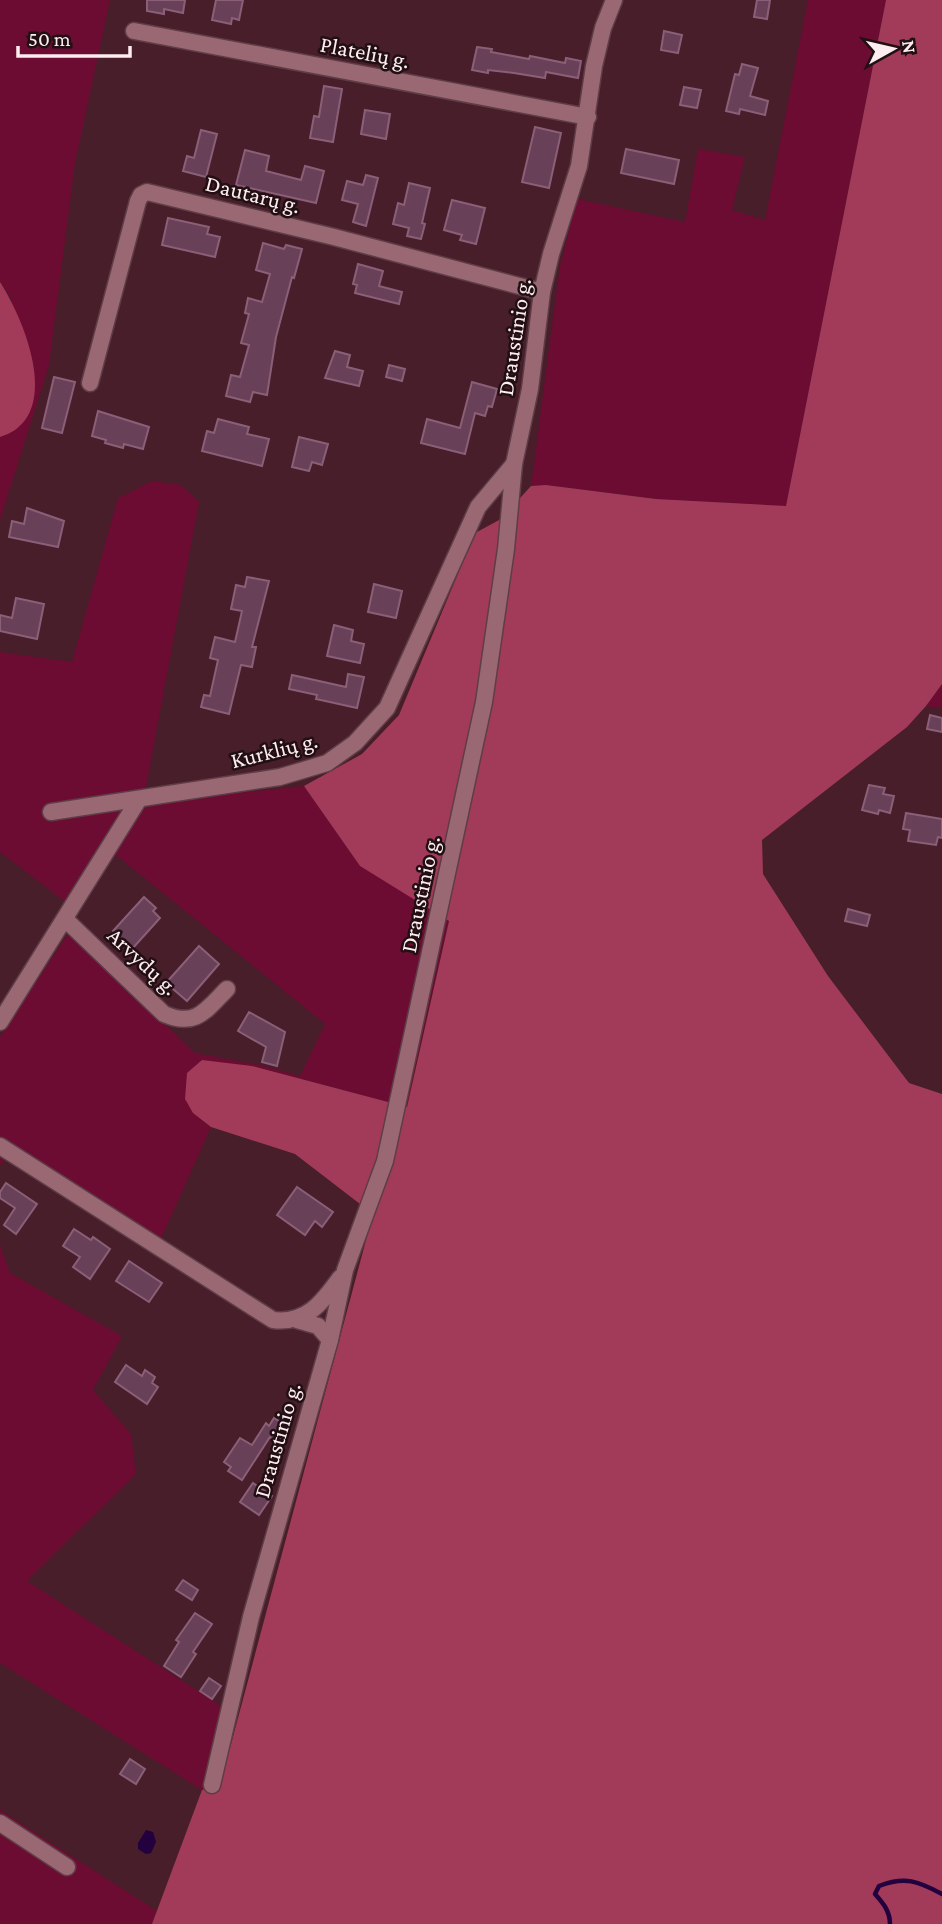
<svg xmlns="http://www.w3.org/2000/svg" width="942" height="1924" font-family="'Crimson Pro',serif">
	<rect width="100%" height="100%" fill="#471e29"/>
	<g fill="#6d0c32">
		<polygon points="0,0 110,0 75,163 49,365 0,520 0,437 15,430 12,300 0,282"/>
		<polygon points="808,0 886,0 786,506 656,499 546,485 531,486 560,266 577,199 685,222 698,149 745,157 732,210 765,220"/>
		<polygon points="152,481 181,485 199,502 143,803 304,786 360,866 449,920 407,1107 252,1066 201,1060 193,1113 211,1127 160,1241 11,1147 0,1166 0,1037 69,932 195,1053 264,1066 300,1076 325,1024 116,855 76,910 0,852 0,652 72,662 118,498"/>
		<polygon points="942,684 942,708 926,706"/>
		<polygon points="0,1245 10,1273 122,1336 93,1390 131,1434 136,1474 27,1581 237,1716 220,1785 202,1790 0,1663"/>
		<polygon points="0,1810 157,1911 152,1924 0,1924"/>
	</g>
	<g fill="#a23b5a">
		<polygon points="886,0 942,0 942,684 926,706 907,727 762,840 763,874 828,976 909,1083 942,1094 942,1924 152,1924 202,1790 220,1785 373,1214 295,1154 211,1127 193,1113 185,1099 187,1073 202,1060 252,1066 407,1107 449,921 360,866 304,786 362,754 399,715 475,533 501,519 531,486 546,485 656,499 786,506"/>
		<path d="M0,282C22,316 58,400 15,430C11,433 5,435 0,437Z"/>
	</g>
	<polygon fill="#23003e" points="146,1830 153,1832 156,1842 151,1853 146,1854 138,1849 138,1843"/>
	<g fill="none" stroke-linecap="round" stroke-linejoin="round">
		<path stroke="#23003e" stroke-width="4.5" d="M890,1924C890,1911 883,1903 875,1894L879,1886C905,1876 918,1881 942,1894"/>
	</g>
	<g fill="#684057" stroke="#8a5f77" stroke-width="2">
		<polygon points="147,0 185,0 183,13 164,9 164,14 147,11"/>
		<polygon points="216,0 243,0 239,20 232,18 231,24 212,20"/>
		<polygon points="757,0 770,0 767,19 754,17"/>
		<polygon points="664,31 682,35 678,53 661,50"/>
		<polygon points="477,47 492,49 491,52 529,59 530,56 565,63 566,58 581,61 578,78 546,72 545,78 514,73 488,70 488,73 472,70"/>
		<polygon points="742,64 758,68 750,96 768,101 765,115 740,109 739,114 726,111 735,74 739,75"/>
		<polygon points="324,86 342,89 333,142 310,138 314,116 319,117"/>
		<polygon points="684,87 701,90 697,108 680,105"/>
		<polygon points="365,110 390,114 386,139 361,134"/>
		<polygon points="535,127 561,133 549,188 522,182"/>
		<polygon points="201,130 217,134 206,177 183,171 187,156 194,158"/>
		<polygon points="626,149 679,160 674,184 621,173"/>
		<polygon points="245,150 269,156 266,171 301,180 305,166 324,171 316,203 236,185"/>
		<polygon points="366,175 378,178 366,226 353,222 358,204 342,200 347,181 363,185"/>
		<polygon points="409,183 430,188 422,223 425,224 421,239 407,236 409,228 393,224 398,203 404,205"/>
		<polygon points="452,200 485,208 476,244 460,240 462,235 444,230"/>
		<polygon points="168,218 209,227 207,234 220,237 215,257 162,245"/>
		<polygon points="263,243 284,249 286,245 302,249 294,278 292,277 276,337 267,395 253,392 250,402 226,396 231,375 240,377 249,345 241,343 249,314 245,313 248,298 262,302 270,274 256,270"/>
		<polygon points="358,264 383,271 379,286 402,292 399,304 355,293 357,285 353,284"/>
		<polygon points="335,351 350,355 347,367 363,371 359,386 325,378"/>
		<polygon points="389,365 405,369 402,381 386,377"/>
		<polygon points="54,377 75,382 62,433 42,428"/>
		<polygon points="472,382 497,389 492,407 488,406 485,416 475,413 465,454 421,443 427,419 460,428"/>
		<polygon points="98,411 149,427 143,449 124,444 123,448 105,443 106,440 92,436"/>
		<polygon points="218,419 249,427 247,434 269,439 262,466 202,451 207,431 214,433"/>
		<polygon points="299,437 328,444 322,465 312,462 309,471 292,467"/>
		<polygon points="27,508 64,521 58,547 9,537 12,521 24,524"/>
		<polygon points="247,577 269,581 252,647 256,647 252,667 241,665 229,714 201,707 204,695 210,696 218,660 210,658 215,637 235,642 242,611 231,609 236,585 245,587"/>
		<polygon points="374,584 402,591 396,618 368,612"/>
		<polygon points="16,598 44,604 37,639 0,631 0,615 12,618"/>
		<polygon points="334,625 353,630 351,641 364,644 360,663 327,656"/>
		<polygon points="348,674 364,677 357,708 316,699 317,695 289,689 292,675 346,687"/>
		<polygon points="930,715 942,718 942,732 927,729"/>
		<polygon points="869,785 885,788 883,794 894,796 890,813 879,810 878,814 862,810"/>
		<polygon points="906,813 942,819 942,838 938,837 936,845 908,841 910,830 903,829"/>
		<polygon points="144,897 156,908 153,911 160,918 132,949 113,931"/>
		<polygon points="848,909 870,915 867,926 845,921"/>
		<polygon points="199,946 219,964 187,1001 166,983"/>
		<polygon points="249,1012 285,1032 277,1066 262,1062 266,1047 238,1031"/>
		<polygon points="6,1183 37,1204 16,1234 4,1225 15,1208 0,1198 0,1192"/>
		<polygon points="297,1187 333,1212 322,1227 315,1221 305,1235 277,1215"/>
		<polygon points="74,1229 91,1240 93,1237 110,1249 90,1279 73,1267 80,1257 63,1246"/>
		<polygon points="129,1261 162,1283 149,1302 116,1281"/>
		<polygon points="126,1365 142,1376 145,1370 155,1377 152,1383 158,1387 147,1404 115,1382"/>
		<polygon points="274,1418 290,1428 279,1444 270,1437 242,1480 228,1471 231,1467 224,1462 240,1438 252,1445 266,1423 269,1426"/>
		<polygon points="253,1483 272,1496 259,1515 240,1502"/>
		<polygon points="183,1580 198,1590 192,1600 176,1590"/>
		<polygon points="195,1613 212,1624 193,1652 196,1654 181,1677 164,1666 179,1642 176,1640"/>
		<polygon points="209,1678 221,1686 212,1699 200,1691"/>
		<polygon points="130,1759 145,1769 136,1784 120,1774"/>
	</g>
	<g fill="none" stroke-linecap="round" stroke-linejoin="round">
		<g stroke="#5e3d47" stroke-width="19">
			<g id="minor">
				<polyline points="134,31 588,117"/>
				<polyline points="90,383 138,201 141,195 147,192 334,237 542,292"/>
				<polyline points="51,812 280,777 327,763 355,743 387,708 478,507 514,464"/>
				<path d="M65,919L164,1014C196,1028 206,1010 227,989"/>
				<polyline points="0,1022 139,799"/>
				<path d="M0,1146L273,1320C306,1324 322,1303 340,1278"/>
				<polyline points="297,1320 318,1326 330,1340"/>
				<polyline points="212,1785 251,1617 330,1340 345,1270 385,1161 484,702 506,549 514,464 530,389 542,292 551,254 579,166 594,66 603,28 614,0"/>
				<polyline points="0,1823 67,1867"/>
			</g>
		</g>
		<use href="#minor" stroke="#996873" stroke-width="16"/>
	</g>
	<g text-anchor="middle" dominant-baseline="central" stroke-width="5" stroke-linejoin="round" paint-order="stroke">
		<g font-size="23" fill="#feedf0" stroke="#210f13">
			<text transform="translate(365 52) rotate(11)">Platelių g.</text>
			<text transform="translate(253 194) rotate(14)">Dautarų g.</text>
			<text transform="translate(514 337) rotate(-81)">Draustinio g.</text>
			<text transform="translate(274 750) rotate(-14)">Kurklių g.</text>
			<text transform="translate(420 894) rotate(-78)">Draustinio g.</text>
			<text transform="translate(143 961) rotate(43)">Arvydų g.</text>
			<text transform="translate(277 1440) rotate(-74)">Draustinio g.</text>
		</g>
	</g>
	<g transform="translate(893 49) rotate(82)" stroke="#210f13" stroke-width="5" paint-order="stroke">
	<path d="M0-5L12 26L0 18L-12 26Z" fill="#feedf0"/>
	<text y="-10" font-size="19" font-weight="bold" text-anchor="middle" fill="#feedf0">N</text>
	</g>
	<path d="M18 46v10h112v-10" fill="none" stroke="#feedf0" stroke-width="3.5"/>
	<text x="28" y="46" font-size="21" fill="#feedf0" stroke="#210f13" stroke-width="5" paint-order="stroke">50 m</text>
</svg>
